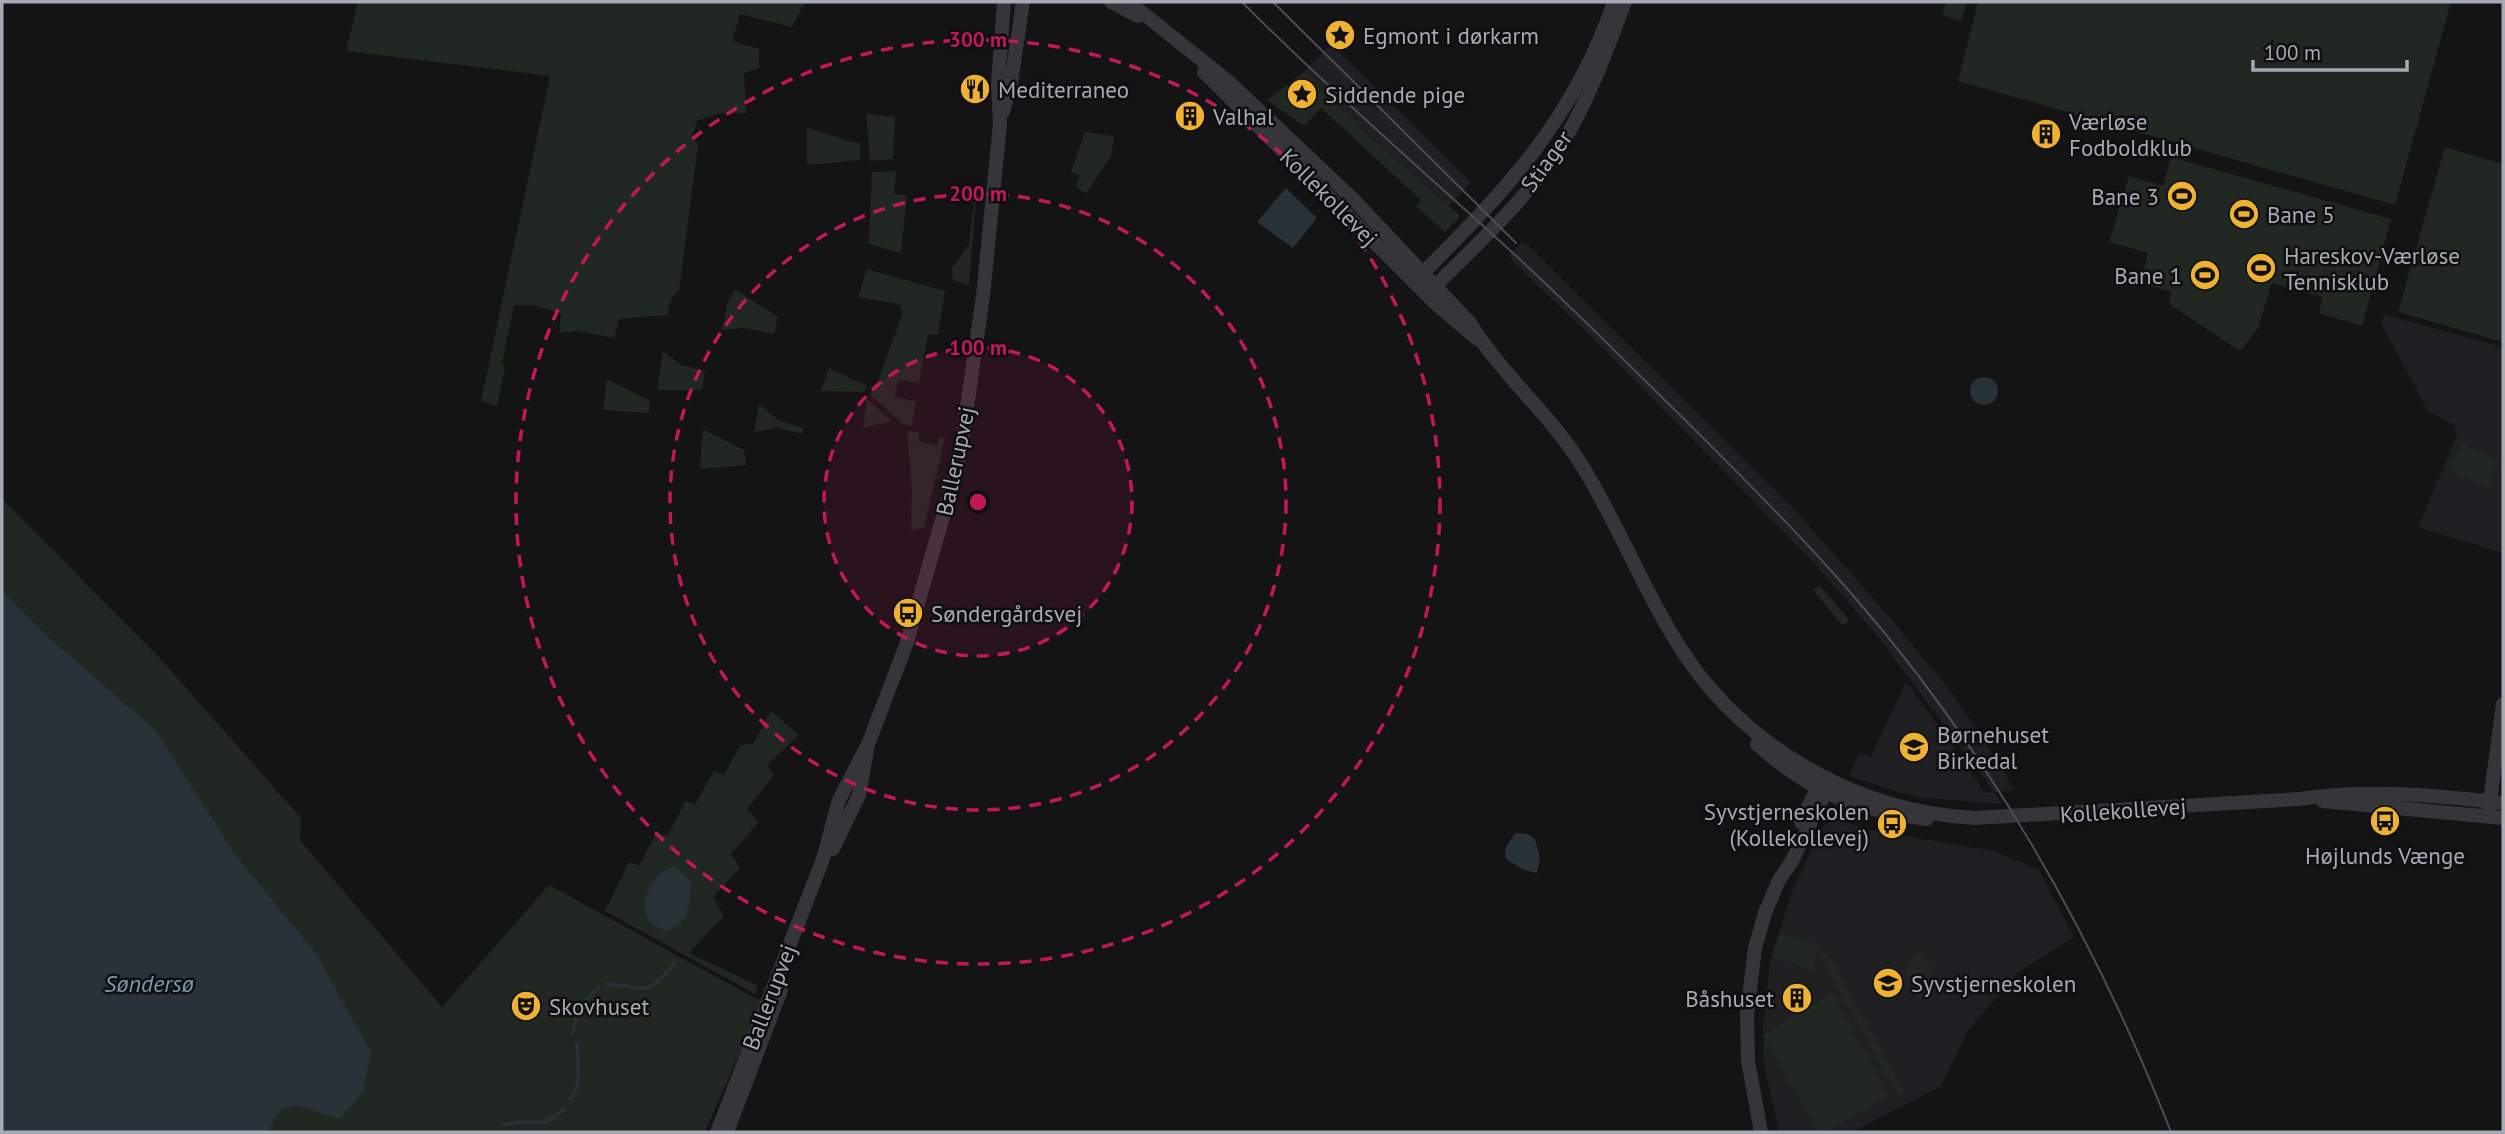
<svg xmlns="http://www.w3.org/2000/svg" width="2505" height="1134" font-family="'PT Sans',sans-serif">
	<rect width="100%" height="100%" fill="#141415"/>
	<g fill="#202022">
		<polygon points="1331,44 1471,182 1449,206 1357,125 1304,72"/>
		<polygon points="1521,243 1529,246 1795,510 1893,621 1955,697 2006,775 2014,790 1995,792 2002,804 1915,797 1849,776 1859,753 1871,756 1906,682 1944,733 1949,734 1949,741 1985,793 1994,792 1875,633 1813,562 1592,337 1513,262 1509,255"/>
		<polygon points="2385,315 2503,347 2503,553 2418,527 2457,435 2454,425 2428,411 2381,323"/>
		<polygon points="1840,820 1869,830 1994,851 2039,870 2074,937 2017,973 1968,1031 1941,1086 1852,1132 1779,1132 1764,1065 1763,1028 1770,961 1792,892 1821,830 1826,824"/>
	</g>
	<g fill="#202821">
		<polygon points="358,2 805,2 792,27 740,14 732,41 759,49 759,68 744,73 746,113 720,113 697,121 692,136 698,145 679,291 672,297 667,315 619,319 614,338 579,331 559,333 561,314 533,305 514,305 502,362 505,368 497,406 481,401 550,76 346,51"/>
		<polygon points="1947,2 1967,2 1961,21 1942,15"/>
		<polygon points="1978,2 2451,2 2395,205 1958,81"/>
		<polygon points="1304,72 1357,125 1460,216 1445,232 1416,206 1421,200 1321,108 1304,126 1267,100"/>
		<polygon points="866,114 895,117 893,159 870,161"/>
		<polygon points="807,128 860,144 860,160 807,165"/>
		<polygon points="1085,132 1114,136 1111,156 1086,194 1076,187 1080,176 1071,172"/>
		<polygon points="2445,147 2503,164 2503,342 2398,312"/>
		<polygon points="2171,157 2391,219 2362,326 2319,313 2323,297 2272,283 2258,328 2240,351 2169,304 2171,292 2140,283 2148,253 2109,242 2129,176 2163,186"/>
		<polygon points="896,171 894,194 907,195 901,253 869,244 872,172"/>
		<polygon points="975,197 976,197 969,285 953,280 952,268 969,244"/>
		<polygon points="867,269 945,291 938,335 928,334 919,383 898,380 895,397 916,401 912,426 904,425 872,396 871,388 878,381 903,312 899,304 858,297"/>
		<polygon points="735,289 778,317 774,334 744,328 722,330 728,301"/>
		<polygon points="663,351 681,365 705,371 702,390 657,390"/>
		<polygon points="829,368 867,386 864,392 821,391"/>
		<polygon points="607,379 650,401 649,413 603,410"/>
		<polygon points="867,399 892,421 863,428"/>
		<polygon points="759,404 778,420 803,428 802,434 778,428 754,432"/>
		<polygon points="703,429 744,450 746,465 700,469"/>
		<polygon points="907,431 919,432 919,441 937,446 939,437 945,438 924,528 911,531 912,489"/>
		<polygon points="2461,444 2499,460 2488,486 2450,471"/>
		<polygon points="2,499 158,656 301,818 300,840 442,1007 549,885 762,1002 705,1132 267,1132 281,1109 297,1105 340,1118 315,952 234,853 47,636 2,590"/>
		<polygon points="1820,585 1849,620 1843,626 1813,590"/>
		<polygon points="771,711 799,735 767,765 774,775 747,809 759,822 731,854 740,868 713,897 724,916 689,953 758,986 755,994 605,911 629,862 639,866 657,832 667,836 686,801 695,804 714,771 724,775 740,745 753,744"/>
		<polygon points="1780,933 1820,945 1813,970 1773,957"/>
		<polygon points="1827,953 1905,1092 1898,1095 1820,956"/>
		<polygon points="1922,953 1941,987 1920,999 1905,973 1910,960"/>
		<polygon points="1832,994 1889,1095 1826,1132 1818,1132 1763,1035"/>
	</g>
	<g fill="#2a3239">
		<polygon points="1286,188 1317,218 1293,248 1257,222"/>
		<circle cx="1984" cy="391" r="14"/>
		<polygon points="2,590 47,636 156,731 234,853 315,952 371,1052 363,1092 340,1119 297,1105 281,1109 267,1132 2,1132"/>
		<polygon points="1515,833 1528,834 1535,839 1540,857 1537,873 1524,870 1506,859 1505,849"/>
		<path d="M675,866L691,882C690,904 690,922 666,931C660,928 652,926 648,919C637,902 656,869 675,866Z"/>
	</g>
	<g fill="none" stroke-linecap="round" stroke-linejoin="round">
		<g stroke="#2a3239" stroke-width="3.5">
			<path d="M606,984C648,986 645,999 675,963"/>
			<polyline points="573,1032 578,1008 599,987"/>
			<path d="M570,1099C582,1088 578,1059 577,1044"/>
			<path d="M503,1125C536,1115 536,1134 564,1109"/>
		</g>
		<g stroke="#35353a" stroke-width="14">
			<polyline points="1111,2 1138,16"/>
			<path d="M1129,2L1229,82L1353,199L1470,323C1501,374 1549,413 1581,464C1618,523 1642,588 1679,646C1742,746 1856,812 1975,818L2299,799C2368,789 2435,795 2503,803"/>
			<polyline points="1204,72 1436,304 1477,339"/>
			<polyline points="1003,112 1011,83 1023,2"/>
			<path d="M1419,277C1506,190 1573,121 1614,2"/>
			<path d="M1429,292C1479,242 1535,193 1570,130C1593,89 1608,46 1625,2"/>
			<path d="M1757,744C1812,794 1855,809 1927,819"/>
			<polyline points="2323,801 2503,818"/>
			<polyline points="2489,808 2503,704"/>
			<polyline points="1801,822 1817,788 1823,782"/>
			<polyline points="833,849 859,795 867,750"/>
			<polyline points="717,1132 823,859 839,800 869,742 906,645 953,482 962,441 983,296 1000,124 998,84 1004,2"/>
			<polyline points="727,1132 781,990"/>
			<polyline points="1761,1132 1748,1061 1747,1014 1755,948 1765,913 1779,880 1792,861 1825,793 1827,778"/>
		</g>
		<g stroke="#4c4d53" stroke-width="2">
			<path d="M1242,2C1330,90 1423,171 1515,255C1571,306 1625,361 1680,415C1738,473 1796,530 1850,592C1989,751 2094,936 2171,1132"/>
			<polyline points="1273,2 1516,243"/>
		</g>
	</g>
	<circle cx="978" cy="502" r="154" fill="#c2185b" fill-opacity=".12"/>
	<g fill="none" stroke="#c2185b" stroke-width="3.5" stroke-dasharray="12 9">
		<circle cx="978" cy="502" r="154"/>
		<circle cx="978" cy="502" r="308"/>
		<circle cx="978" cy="502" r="462"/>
	</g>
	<defs>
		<g id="sight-disc" transform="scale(1.575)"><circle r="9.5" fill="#efb132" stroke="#0f0f10"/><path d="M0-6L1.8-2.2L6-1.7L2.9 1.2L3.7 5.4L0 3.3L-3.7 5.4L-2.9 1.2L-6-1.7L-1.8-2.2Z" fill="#111"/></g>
		<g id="restaurant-disc" transform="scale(1.575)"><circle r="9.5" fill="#efb132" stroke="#0f0f10"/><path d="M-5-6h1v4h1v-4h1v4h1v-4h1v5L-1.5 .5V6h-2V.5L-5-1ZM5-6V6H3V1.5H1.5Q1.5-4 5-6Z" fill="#111"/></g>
		<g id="building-disc" transform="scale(1.575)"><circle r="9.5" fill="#efb132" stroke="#0f0f10"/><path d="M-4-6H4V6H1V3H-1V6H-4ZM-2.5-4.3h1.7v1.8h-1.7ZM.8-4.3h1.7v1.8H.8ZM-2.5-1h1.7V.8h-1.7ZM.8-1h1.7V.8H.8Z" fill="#111"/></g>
		<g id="stadium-disc" transform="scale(1.575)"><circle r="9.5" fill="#efb132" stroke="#0f0f10"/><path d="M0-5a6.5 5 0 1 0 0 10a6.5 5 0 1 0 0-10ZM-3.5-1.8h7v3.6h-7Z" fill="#111"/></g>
		<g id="bus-disc" transform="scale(1.575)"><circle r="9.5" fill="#efb132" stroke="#0f0f10"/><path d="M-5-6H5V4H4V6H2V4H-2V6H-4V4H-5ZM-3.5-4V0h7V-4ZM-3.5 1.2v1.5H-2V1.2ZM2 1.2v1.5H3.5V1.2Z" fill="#111"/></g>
		<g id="school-disc" transform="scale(1.575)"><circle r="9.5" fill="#efb132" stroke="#0f0f10"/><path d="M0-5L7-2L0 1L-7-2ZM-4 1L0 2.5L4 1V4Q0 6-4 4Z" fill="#111"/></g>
		<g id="theatre-disc" transform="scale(1.575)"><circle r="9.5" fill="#efb132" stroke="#0f0f10"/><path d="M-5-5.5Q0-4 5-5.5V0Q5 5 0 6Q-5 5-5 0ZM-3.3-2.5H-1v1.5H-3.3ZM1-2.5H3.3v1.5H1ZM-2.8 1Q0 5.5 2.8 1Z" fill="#111"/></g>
	</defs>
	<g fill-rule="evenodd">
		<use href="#sight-disc" x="1340" y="35"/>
		<use href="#restaurant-disc" x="975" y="89"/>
		<use href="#sight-disc" x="1302" y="94"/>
		<use href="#building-disc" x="1190" y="116"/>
		<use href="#building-disc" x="2046" y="134"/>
		<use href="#stadium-disc" x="2182" y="196"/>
		<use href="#stadium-disc" x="2244" y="214"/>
		<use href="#stadium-disc" x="2261" y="268"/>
		<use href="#stadium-disc" x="2205" y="275"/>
		<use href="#bus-disc" x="908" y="613"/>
		<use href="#school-disc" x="1914" y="747"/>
		<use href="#bus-disc" x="2385" y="821"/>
		<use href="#bus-disc" x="1892" y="824"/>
		<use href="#school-disc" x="1888" y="983"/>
		<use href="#building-disc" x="1797" y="998"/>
		<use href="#theatre-disc" x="526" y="1006"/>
	</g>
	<g text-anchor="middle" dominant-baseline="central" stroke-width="5" stroke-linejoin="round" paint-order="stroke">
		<g font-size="23" fill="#a5aab5" stroke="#0f0f10" text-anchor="start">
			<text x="1363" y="35">Egmont i dørkarm</text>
			<text x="998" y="89">Mediterraneo</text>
			<text x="1325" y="94">Siddende pige</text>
			<text x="1213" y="116">Valhal</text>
			<text x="2069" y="121">Værløse<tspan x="2069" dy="26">Fodboldklub</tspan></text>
			<text x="2159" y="196" text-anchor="end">Bane 3</text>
			<text x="2267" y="214">Bane 5</text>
			<text x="2284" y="255">Hareskov-Værløse<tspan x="2284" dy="26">Tennisklub</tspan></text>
			<text x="2182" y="275" text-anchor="end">Bane 1</text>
			<text x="931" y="613">Søndergårdsvej</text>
			<text x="1937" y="734">Børnehuset<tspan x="1937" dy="26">Birkedal</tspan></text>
			<text x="1869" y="811" text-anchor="end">Syvstjerneskolen<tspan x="1869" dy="26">(Kollekollevej)</tspan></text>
			<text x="2385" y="855" text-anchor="middle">Højlunds Vænge</text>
			<text x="1911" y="983">Syvstjerneskolen</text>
			<text x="1774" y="998" text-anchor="end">Båshuset</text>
			<text x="549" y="1006">Skovhuset</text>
		</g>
		<g font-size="23" fill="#a5aab5" stroke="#0f0f10">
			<text transform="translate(1546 161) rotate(-54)">Stiager</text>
			<text transform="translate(1329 197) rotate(45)">Kollekollevej</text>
			<text transform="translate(955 461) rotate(-78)">Ballerupvej</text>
			<text transform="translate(2123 810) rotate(-4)">Kollekollevej</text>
			<text transform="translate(769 997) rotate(-69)">Ballerupvej</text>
		</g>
		<g font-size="24" font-style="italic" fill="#7d98b0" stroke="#0f0f10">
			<text x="149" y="983">Søndersø</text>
		</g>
	</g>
	<circle cx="978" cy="502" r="10" fill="#c2185b" stroke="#0f0f10" stroke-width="3.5"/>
	<g font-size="21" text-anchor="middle" font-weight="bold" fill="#c2185b" stroke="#0f0f10" stroke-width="5" stroke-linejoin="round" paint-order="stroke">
		<text x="978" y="47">300 m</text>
		<text x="978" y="201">200 m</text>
		<text x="978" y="355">100 m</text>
	</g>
	<rect width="2505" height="1134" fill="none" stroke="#a5aab5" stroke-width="7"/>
	<path d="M2253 60v10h154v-10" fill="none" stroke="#a5aab5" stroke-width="3.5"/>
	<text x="2264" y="60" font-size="21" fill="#a5aab5" stroke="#0f0f10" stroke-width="5" paint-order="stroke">100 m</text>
</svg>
